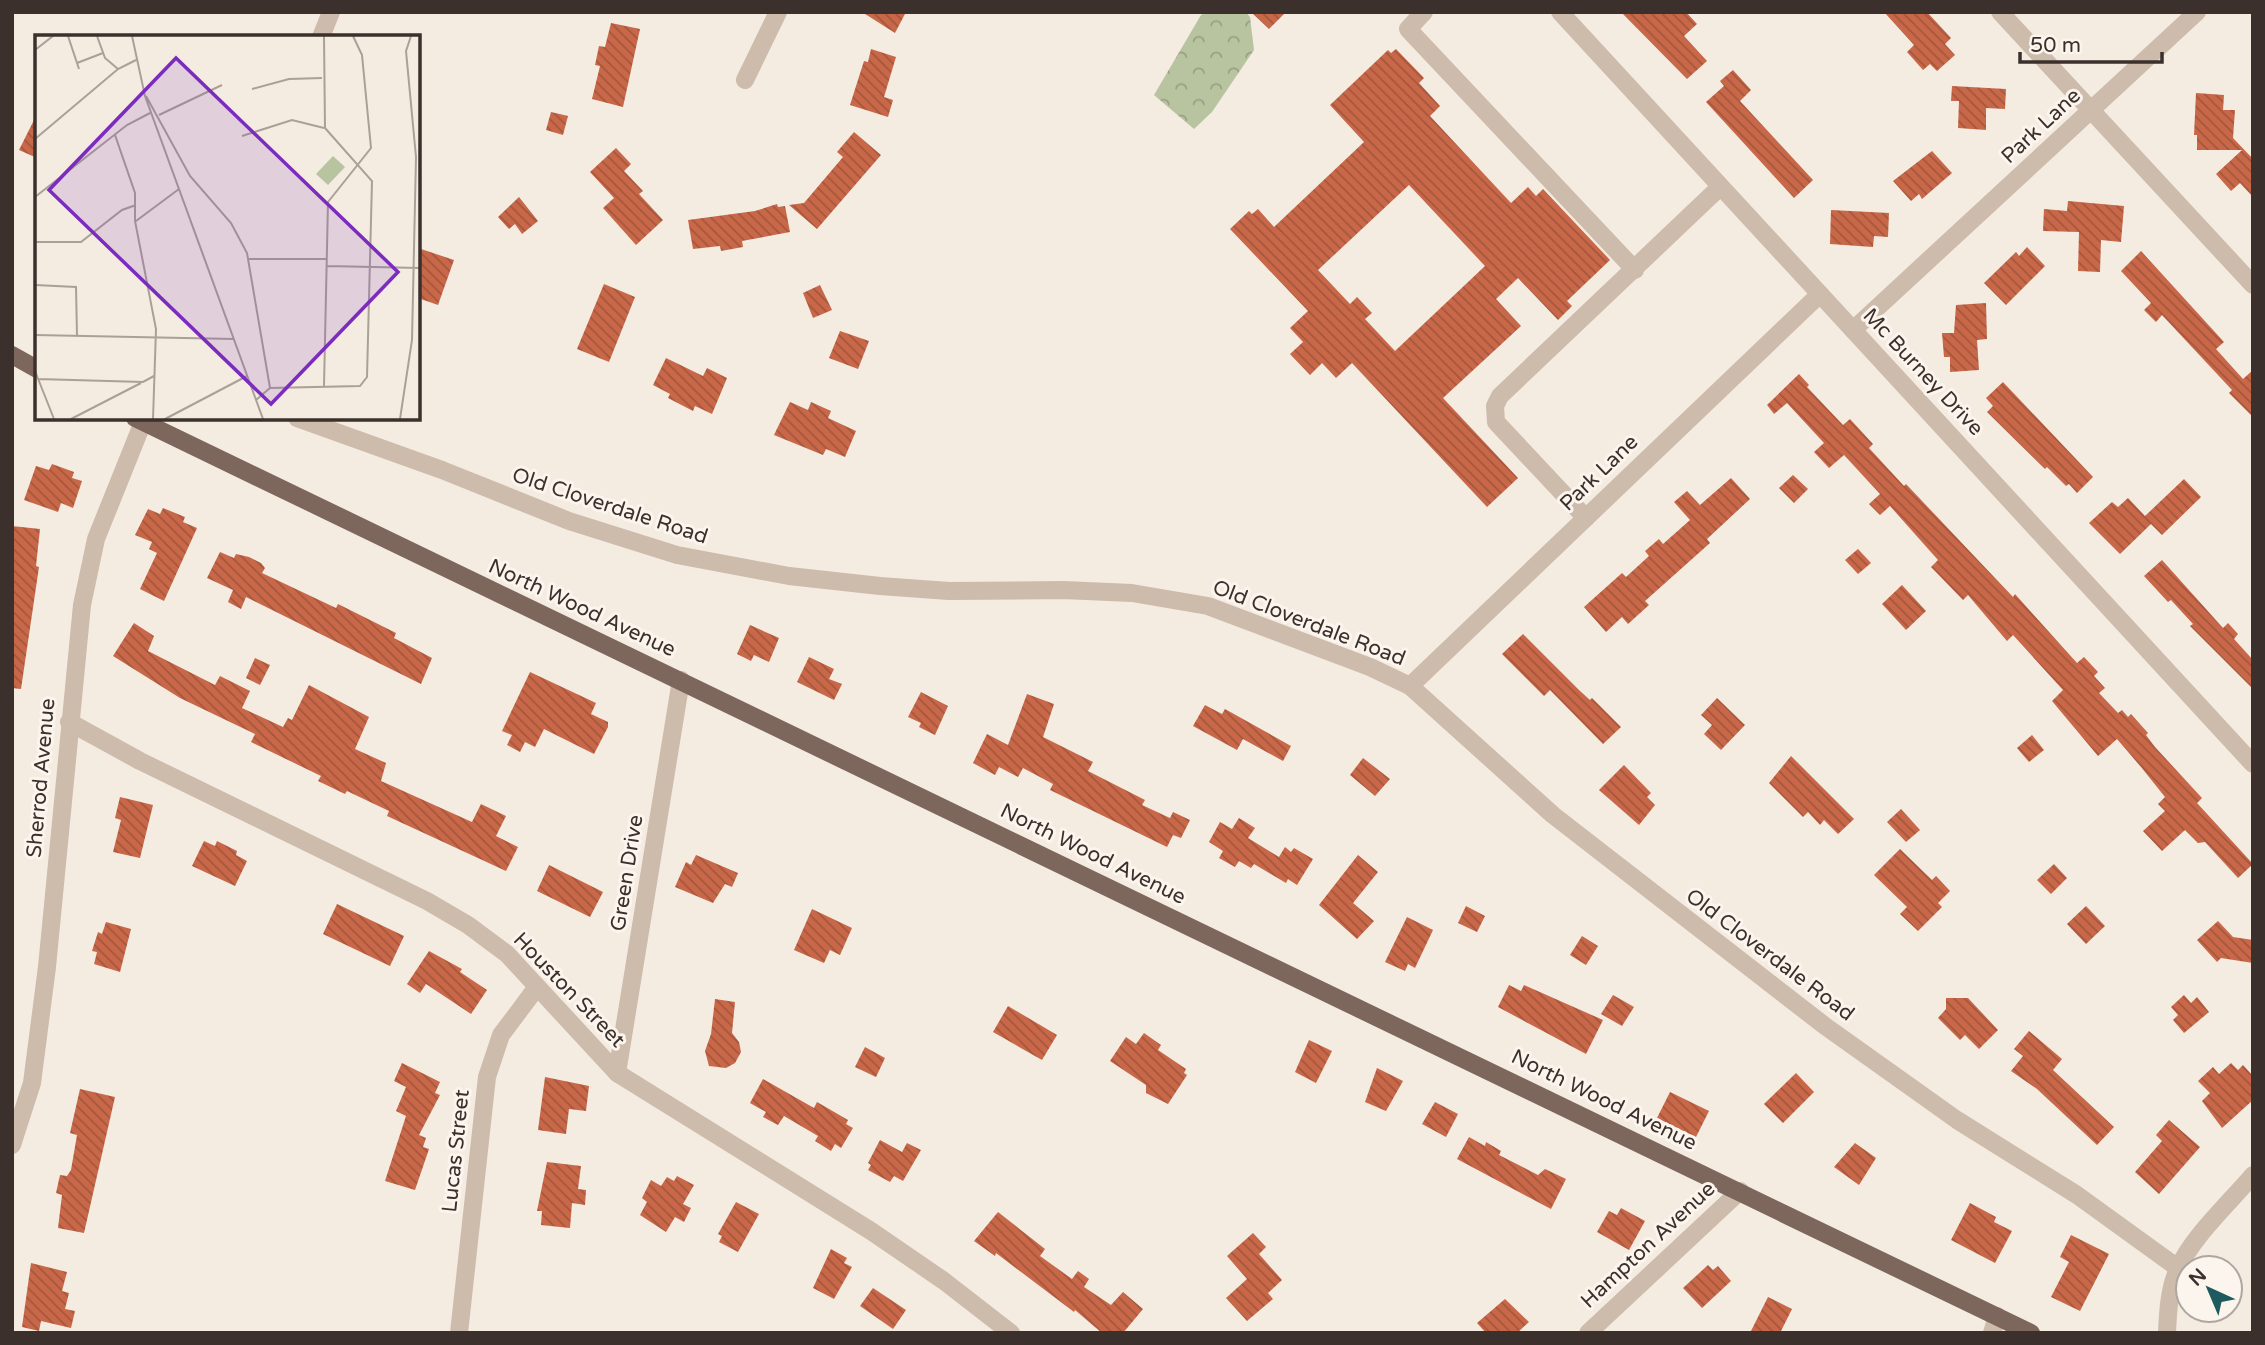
<svg xmlns="http://www.w3.org/2000/svg" width="2265" height="1345" font-family="'Varela Round',sans-serif">
	<defs>
		<pattern id="park-crowns" width="20" height="18" patternUnits="userSpaceOnUse" patternTransform="scale(1.75)"><rect width="20" height="18" fill="#b8c49f"/><path d="M2 6a3 3 0 1 1 6 0M12 15a3 3 0 1 1 6 0" fill="none" stroke="#97a082"/></pattern>
		<pattern id="building-back-hatch" width="6" height="6" patternUnits="userSpaceOnUse" patternTransform="scale(1.75)"><rect width="6" height="6" fill="#c96849"/><path d="M-1 5l2 2M0 0l6 6M5-1l2 2" fill="none" stroke="#a4563d"/></pattern>
	</defs>
	<rect width="100%" height="100%" fill="#f4ebe1"/>
	<polygon fill="url(#park-crowns)" points="1207,12 1246,12 1250,17 1254,50 1212,112 1194,129 1154,95 1201,15"/>
	<g fill="url(#building-back-hatch)" fill-rule="evenodd">
		<polygon points="862,12 906,12 895,33"/>
		<polygon points="1251,12 1286,12 1269,29"/>
		<polygon points="1621,12 1686,12 1697,24 1684,36 1707,61 1687,79"/>
		<polygon points="1884,12 1927,12 1951,38 1945,44 1955,55 1937,71 1930,64 1923,70 1907,52 1914,45"/>
		<polygon points="611,23 640,29 623,107 592,99 600,66 595,65 599,46 605,47"/>
		<polygon points="871,49 896,57 884,97 893,100 888,117 850,105 864,61 868,62"/>
		<path d="M1396,49L1424,78L1419,83L1440,106L1430,116L1511,203L1528,187L1536,196L1543,189L1610,260L1567,301L1572,306L1558,320L1518,278L1496,299L1521,326L1443,398L1518,478L1487,507L1352,363L1336,378L1322,363L1310,375L1290,354L1303,342L1290,328L1308,311L1230,229L1249,211L1252,214L1258,209L1274,227L1364,142L1330,105L1388,50L1391,53ZM1409,185L1485,266L1395,351L1365,319L1372,313L1357,297L1350,304L1318,270Z"/>
		<polygon points="1733,70 1751,90 1740,101 1813,180 1794,198 1706,102 1724,86 1720,81"/>
		<polygon points="1952,86 2006,89 2005,109 1986,108 1986,130 1958,128 1959,101 1951,101"/>
		<polygon points="2196,93 2224,95 2223,110 2235,110 2233,138 2253,159 2253,197 2240,183 2231,191 2216,174 2242,150 2197,150 2197,135 2194,135"/>
		<polygon points="551,112 568,116 563,135 546,130"/>
		<polygon points="37,114 37,158 19,150"/>
		<polygon points="854,132 881,155 817,229 789,205 804,203 843,157 837,152"/>
		<polygon points="616,148 631,164 624,171 643,191 639,194 663,220 636,245 603,208 614,198 590,172"/>
		<polygon points="1932,151 1952,173 1922,199 1919,194 1911,201 1893,181"/>
		<polygon points="519,197 538,221 522,234 515,224 509,229 498,217"/>
		<polygon points="2068,201 2124,206 2121,242 2101,240 2100,272 2078,271 2079,232 2043,231 2044,209 2067,211"/>
		<polygon points="777,204 778,207 785,206 790,232 742,241 743,247 721,251 720,246 693,249 688,220 755,211"/>
		<polygon points="1831,210 1889,213 1888,237 1874,236 1873,247 1830,244"/>
		<polygon points="2027,247 2045,266 2006,305 1984,283 2016,252 2019,256"/>
		<polygon points="418,248 454,260 438,305 418,298"/>
		<polygon points="2141,251 2224,342 2216,349 2243,379 2253,370 2253,417 2229,393 2232,390 2162,315 2156,322 2144,310 2151,303 2121,271"/>
		<polygon points="604,284 635,297 609,362 577,349"/>
		<polygon points="820,285 832,310 813,318 803,293"/>
		<polygon points="1986,303 1987,339 1977,340 1979,370 1950,372 1950,357 1944,357 1942,333 1954,333 1956,305"/>
		<polygon points="840,331 869,341 858,369 829,358"/>
		<polygon points="666,358 703,376 707,368 727,378 712,414 695,406 693,411 668,398 670,394 653,385"/>
		<polygon points="1799,374 1809,385 1807,387 1843,425 1850,419 1873,444 1869,448 1904,486 1906,484 2013,597 2015,594 2077,663 2084,657 2098,672 2094,676 2105,688 2099,693 2118,713 2122,710 2128,717 2131,714 2148,733 2146,735 2155,747 2202,798 2197,803 2253,864 2238,878 2205,842 2198,843 2185,830 2162,851 2143,831 2165,811 2158,804 2165,797 2141,767 2117,739 2098,756 2052,701 2063,690 2013,635 2007,641 1968,595 1963,600 1931,567 1938,560 1890,506 1880,515 1869,504 1880,494 1844,455 1829,468 1814,452 1824,443 1787,403 1774,414 1767,405"/>
		<polygon points="2003,382 2093,477 2077,493 2069,484 2066,486 2047,467 2045,469 1987,412 1993,406 1986,398"/>
		<polygon points="790,402 808,410 811,402 831,411 828,418 856,431 845,457 826,449 823,455 774,435"/>
		<polygon points="52,464 74,472 72,478 82,481 73,508 61,503 58,512 24,500 36,466 49,470"/>
		<polygon points="1793,475 1808,489 1794,503 1779,488"/>
		<polygon points="1731,478 1750,499 1707,539 1710,543 1645,601 1649,605 1628,624 1622,617 1606,632 1584,607 1622,573 1626,577 1649,556 1645,551 1659,539 1663,544 1690,520 1674,502 1687,491 1700,505"/>
		<polygon points="2184,479 2201,497 2162,535 2151,524 2120,554 2089,523 2112,502 2118,507 2128,498 2145,516"/>
		<polygon points="163,508 185,517 183,522 197,528 164,601 140,589 157,553 149,549 152,542 135,535 148,509 160,514"/>
		<polygon points="12,526 40,529 36,566 39,567 21,689 12,688"/>
		<polygon points="1858,549 1871,563 1858,574 1845,560"/>
		<polygon points="220,552 234,558 236,554 249,557 261,563 265,568 262,573 336,608 338,604 396,633 394,638 432,658 421,684 246,597 241,609 228,602 233,590 207,578"/>
		<polygon points="2162,560 2223,628 2228,623 2238,634 2234,639 2253,660 2253,689 2190,626 2193,624 2171,600 2168,602 2144,576"/>
		<polygon points="1902,585 1926,611 1906,630 1882,604"/>
		<polygon points="134,623 154,636 148,651 215,685 220,676 250,691 242,708 283,727 288,718 292,720 309,685 369,717 355,749 386,763 381,781 472,822 481,804 506,816 496,836 518,847 506,871 387,816 389,811 347,791 345,794 318,781 321,776 251,742 255,734 180,698 113,656"/>
		<polygon points="750,625 779,638 769,662 754,655 751,661 737,654"/>
		<polygon points="1523,634 1580,691 1590,700 1592,698 1621,727 1603,744 1550,690 1544,696 1502,654"/>
		<polygon points="809,657 834,669 829,679 842,684 834,700 797,682"/>
		<polygon points="255,658 270,665 260,685 246,678"/>
		<polygon points="530,672 596,703 591,714 608,722 608,727 594,754 544,729 535,747 525,742 520,752 507,745 512,735 502,731"/>
		<polygon points="921,692 948,706 935,735 919,727 921,723 908,717"/>
		<polygon points="1027,694 1054,704 1043,737 1093,762 1088,771 1145,800 1142,805 1170,818 1173,812 1190,820 1181,838 1173,835 1167,847 1050,790 1053,784 1023,768 1018,777 999,767 995,775 973,763 987,734 1008,745"/>
		<polygon points="1717,698 1745,725 1721,750 1704,734 1712,725 1701,715"/>
		<polygon points="1205,705 1222,714 1225,709 1291,746 1283,761 1243,739 1237,750 1193,726"/>
		<polygon points="2032,735 2044,750 2029,762 2017,748"/>
		<polygon points="1791,756 1854,819 1838,834 1824,820 1820,825 1808,812 1803,817 1769,783"/>
		<polygon points="1363,758 1390,779 1375,796 1350,775"/>
		<polygon points="1624,765 1651,793 1647,797 1655,805 1639,825 1599,790"/>
		<polygon points="120,797 153,805 140,858 113,852 121,820 115,818"/>
		<polygon points="1901,809 1920,830 1906,842 1887,822"/>
		<polygon points="1239,818 1255,828 1248,838 1279,857 1285,847 1291,852 1294,848 1313,859 1297,885 1288,879 1286,883 1254,864 1251,868 1239,861 1235,867 1219,858 1223,851 1209,842 1220,822 1232,829"/>
		<polygon points="204,841 215,846 217,841 237,851 236,855 247,861 235,886 192,866"/>
		<polygon points="1900,849 1932,880 1936,876 1950,891 1938,903 1942,907 1918,931 1900,914 1907,907 1874,875"/>
		<polygon points="696,855 738,873 732,887 725,884 713,903 675,887 686,862 691,865"/>
		<polygon points="1358,855 1378,872 1353,903 1374,921 1357,939 1319,905"/>
		<polygon points="2054,864 2067,878 2051,894 2037,880"/>
		<polygon points="549,865 603,892 590,917 537,891"/>
		<polygon points="337,904 404,936 390,966 323,934"/>
		<polygon points="1466,906 1485,916 1477,932 1458,923"/>
		<polygon points="2086,906 2105,926 2086,944 2067,924"/>
		<polygon points="812,909 852,928 840,955 830,950 824,963 794,950"/>
		<polygon points="1407,917 1433,930 1415,968 1408,964 1405,971 1385,962"/>
		<polygon points="2218,921 2233,937 2253,940 2253,963 2221,958 2217,962 2197,940"/>
		<polygon points="106,922 131,929 120,972 94,964 97,952 92,951 98,932 102,934"/>
		<polygon points="1582,936 1598,946 1586,965 1570,955"/>
		<polygon points="429,951 462,969 460,972 487,990 471,1014 426,984 420,993 407,984"/>
		<polygon points="1509,985 1521,991 1524,985 1603,1020 1586,1054 1498,1007"/>
		<polygon points="1613,995 1634,1007 1622,1026 1601,1014"/>
		<polygon points="2184,995 2191,1003 2197,997 2209,1012 2184,1033 2173,1020 2178,1015 2171,1007"/>
		<polygon points="1946,998 1968,998 1998,1030 1979,1049 1965,1035 1960,1040 1938,1018 1946,1009"/>
		<polygon points="715,999 735,1002 732,1033 739,1042 741,1052 735,1063 726,1068 709,1066 705,1051 711,1034"/>
		<polygon points="1008,1006 1057,1035 1042,1060 993,1032"/>
		<polygon points="2029,1031 2062,1059 2053,1070 2114,1127 2097,1145 2037,1089 2011,1071 2023,1056 2014,1049"/>
		<polygon points="1144,1033 1161,1045 1158,1050 1186,1069 1184,1073 1187,1075 1168,1104 1146,1093 1146,1085 1110,1061 1126,1037 1136,1044"/>
		<polygon points="1309,1040 1332,1051 1316,1083 1295,1072"/>
		<polygon points="865,1047 885,1058 876,1077 855,1067"/>
		<polygon points="402,1063 440,1082 435,1093 440,1095 419,1135 426,1138 423,1147 429,1149 415,1190 385,1181 406,1116 396,1111 406,1087 394,1081"/>
		<polygon points="2231,1063 2238,1070 2243,1065 2253,1076 2253,1100 2222,1128 2202,1101 2210,1093 2198,1081 2213,1067 2219,1074"/>
		<polygon points="1377,1068 1403,1081 1386,1111 1365,1102"/>
		<polygon points="1796,1073 1814,1092 1783,1123 1764,1104"/>
		<polygon points="545,1077 589,1086 586,1111 569,1109 566,1134 538,1130"/>
		<polygon points="763,1079 814,1108 817,1102 848,1120 846,1124 853,1128 841,1148 835,1144 831,1151 815,1141 818,1136 784,1116 778,1125 763,1117 766,1112 750,1103"/>
		<polygon points="80,1089 115,1097 84,1233 58,1228 62,1195 56,1193 60,1175 67,1176 71,1170 77,1135 70,1133"/>
		<polygon points="1670,1092 1709,1111 1696,1137 1657,1118"/>
		<polygon points="1435,1102 1458,1114 1446,1137 1422,1124"/>
		<polygon points="2169,1120 2200,1147 2159,1194 2135,1172 2162,1141 2156,1135"/>
		<polygon points="1469,1137 1485,1146 1486,1142 1501,1151 1499,1155 1538,1175 1545,1169 1566,1179 1551,1209 1457,1159"/>
		<polygon points="880,1140 902,1152 907,1143 921,1150 903,1181 894,1176 890,1182 868,1170 871,1165 868,1163"/>
		<polygon points="1855,1143 1876,1158 1859,1185 1834,1167"/>
		<polygon points="547,1162 581,1166 578,1189 586,1190 585,1205 572,1203 570,1228 541,1225 542,1211 537,1211"/>
		<polygon points="677,1176 694,1185 683,1204 691,1208 684,1222 675,1217 666,1232 640,1215 647,1202 642,1198 651,1180 661,1186 667,1177 674,1181"/>
		<polygon points="736,1202 759,1214 738,1252 719,1242 722,1236 718,1234"/>
		<polygon points="1970,1203 1996,1217 1994,1222 2012,1231 1995,1263 1951,1240"/>
		<polygon points="1621,1208 1645,1221 1629,1250 1597,1232 1609,1211 1617,1215"/>
		<polygon points="998,1212 1045,1249 1040,1256 1072,1279 1078,1271 1089,1279 1084,1287 1111,1305 1123,1292 1143,1309 1123,1333 1102,1333 1075,1310 1074,1312 996,1253 995,1256 974,1241"/>
		<polygon points="1253,1233 1266,1247 1259,1254 1282,1280 1268,1293 1273,1299 1247,1321 1226,1298 1247,1279 1227,1256"/>
		<polygon points="2071,1235 2109,1254 2080,1311 2051,1297 2069,1262 2060,1257"/>
		<polygon points="831,1249 847,1258 844,1263 852,1267 834,1299 813,1288"/>
		<polygon points="31,1263 67,1272 62,1291 69,1293 65,1309 75,1311 71,1328 41,1321 39,1331 22,1327"/>
		<polygon points="1708,1265 1713,1270 1718,1266 1731,1281 1702,1308 1683,1288"/>
		<polygon points="873,1288 906,1310 893,1329 860,1306"/>
		<polygon points="1768,1297 1792,1309 1780,1333 1750,1333"/>
		<polygon points="1505,1299 1529,1322 1517,1333 1486,1333 1477,1323"/>
	</g>
	<g fill="none" stroke-linecap="round" stroke-linejoin="round">
		<g stroke="#cdbbab" stroke-width="18">
			<polyline points="1424,12 1408,29 1635,270"/>
			<polyline points="1560,12 2253,764"/>
			<polyline points="2000,12 2253,285"/>
			<polyline points="321,37 331,12"/>
			<polyline points="745,80 778,12"/>
			<polyline points="1853,330 2197,12"/>
			<polyline points="297,418 442,470 569,521 677,555 789,576 880,586 949,591 1063,590 1132,593 1208,606 1370,667 1410,686 1553,815 1825,1026 1957,1120 2077,1195 2178,1268"/>
			<polyline points="1586,518 1496,422 1495,406 1500,396 1720,187"/>
			<polyline points="1410,686 1820,294"/>
			<polyline points="69,722 140,761 427,901 468,925 507,954 617,1073 871,1231 944,1281 1011,1333"/>
			<polyline points="617,1073 681,680"/>
			<polyline points="12,1145 32,1083 47,967 82,605 96,539 143,422"/>
			<polyline points="459,1333 487,1077 501,1035 537,987"/>
			<polyline points="1588,1333 1740,1191"/>
			<polyline points="1992,1333 1997,1316"/>
			<path d="M2167,1333C2168,1311 2169,1289 2178,1269C2192,1237 2230,1202 2253,1175"/>
		</g>
		<g stroke="#7d675c" stroke-width="18">
			<polyline points="12,355 37,369"/>
			<polyline points="135,418 2031,1333"/>
		</g>
	</g>
	<g text-anchor="middle" dominant-baseline="central" stroke-width="6" stroke-linejoin="round" paint-order="stroke">
		<g font-size="21" fill="#3b302b" stroke="#fbf5ee">
			<text transform="translate(2041 126) rotate(-43)">Park Lane</text>
			<text transform="translate(1923 372) rotate(47)">Mc Burney Drive</text>
			<text transform="translate(1599 473) rotate(-44)">Park Lane</text>
			<text transform="translate(610 506) rotate(18)">Old Cloverdale Road</text>
			<text transform="translate(582 608) rotate(25)">North Wood Avenue</text>
			<text transform="translate(1309 623) rotate(21)">Old Cloverdale Road</text>
			<text transform="translate(41 778) rotate(-85)">Sherrod Avenue</text>
			<text transform="translate(1093 854) rotate(26)">North Wood Avenue</text>
			<text transform="translate(627 873) rotate(-81)">Green Drive</text>
			<text transform="translate(1770 955) rotate(37)">Old Cloverdale Road</text>
			<text transform="translate(569 990) rotate(46)">Houston Street</text>
			<text transform="translate(1604 1100) rotate(26)">North Wood Avenue</text>
			<text transform="translate(456 1151) rotate(-84)">Lucas Street</text>
			<text transform="translate(1648 1245) rotate(-43)">Hampton Avenue</text>
		</g>
	</g>
	<g transform="translate(35 35)">
		<rect width="385" height="385" fill="#f4ebe1"/>
		<path d="M298,121L310,132L293,150L281,139Z" fill="#b8c49f"/>
		<path fill="none" stroke="#aaa098" stroke-width="2" d="M33,1L44,34M62,1L70,23L83,34M97,1L110,61L228,384M0,15L18,1M42,28L68,18M217,54L254,44L287,43M111,61L155,141L196,188L212,218L235,353M124,80L187,50M80,100L100,158V186L121,294L118,384M207,101L257,85L289,93M0,104L83,34L101,25M0,162L92,90L115,78M101,186L144,154M0,207H46L87,175L101,170M214,224H292M292,231L385,233M0,250L41,252L42,301M0,300L199,304M0,336L19,384M3,344L108,347L119,341M289,351L293,167L336,113L327,20L318,1M221,365L235,353L325,351L332,342L337,146L290,93L289,1M36,384L106,348M130,384L212,341M365,384L377,305L381,122L371,16L376,1"/>
		<path fill="#7b2cbf" fill-opacity="0.15" stroke="#7b2cbf" stroke-width="3.5" d="M141,23L363,237L236,369L14,155Z"/>
		<rect width="385" height="385" fill="none" stroke="#3b302b" stroke-width="3.5"/>
	</g>
	<rect width="2265" height="1345" fill="none" stroke="#3b302b" stroke-width="28"/>
	<g transform="translate(2209 1289) rotate(316)"><circle r="33" fill="#fbf5ee" stroke="#aea6a0" stroke-width="2"/>
	<path d="M0-5L12 26L0 18L-12 26Z" fill="#1e5a5e"/>
	<text y="-10" font-size="19" font-weight="bold" text-anchor="middle" fill="#3b302b">N</text>
	</g>
	<path d="M2020 52v10h142v-10" fill="none" stroke="#3b302b" stroke-width="3.5"/>
	<text x="2030" y="52" font-size="21" fill="#3b302b" stroke="#fbf5ee" stroke-width="5" paint-order="stroke">50 m</text>
</svg>
